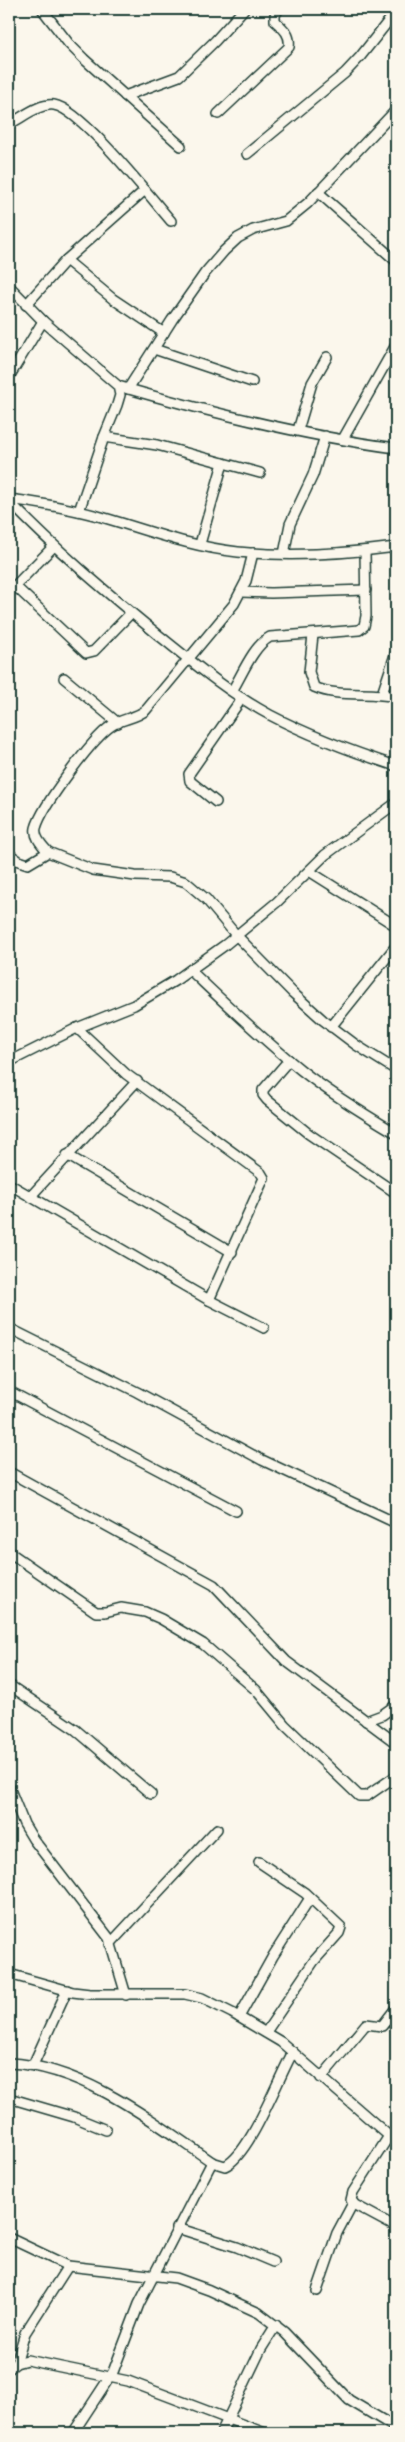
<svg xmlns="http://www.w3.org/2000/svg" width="405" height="2442" font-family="Caveat,sans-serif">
	<rect width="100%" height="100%" fill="#fbf7ec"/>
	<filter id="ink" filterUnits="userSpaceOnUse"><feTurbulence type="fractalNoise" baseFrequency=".02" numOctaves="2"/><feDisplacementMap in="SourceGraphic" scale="10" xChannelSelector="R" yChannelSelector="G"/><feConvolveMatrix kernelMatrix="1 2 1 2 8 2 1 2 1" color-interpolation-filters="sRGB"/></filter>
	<g filter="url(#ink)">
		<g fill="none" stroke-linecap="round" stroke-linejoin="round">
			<g stroke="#1f3d34" stroke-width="12">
				<g id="street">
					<polyline points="42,9 69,44 84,59 181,146"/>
					<polyline points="125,96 179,76 215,41 244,9"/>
					<path d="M218,114L289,47C291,35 284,29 275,21V15L279,9"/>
					<path d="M9,124C22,118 39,103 54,105C81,109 151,198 171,221"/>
					<polyline points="247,154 345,73 360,57 394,14"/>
					<polyline points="318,192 396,261"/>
					<polyline points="66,260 113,299 164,333"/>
					<polyline points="9,286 43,321 118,386 120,395 117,405 104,437 79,511"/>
					<polyline points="26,305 66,260 145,190"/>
					<polyline points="154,349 252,382"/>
					<polyline points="9,377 43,321"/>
					<path d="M118,386C208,412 303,436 396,448"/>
					<polyline points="128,389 172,320 205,273 224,251 238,238 253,230 286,221 308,203 396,110"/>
					<polyline points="298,430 312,383 327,357"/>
					<polyline points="104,437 157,445 260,473"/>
					<polyline points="343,439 396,345"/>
					<path d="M9,499C39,503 69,508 98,516C144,529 190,547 238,552C291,557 343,554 396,547"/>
					<path d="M9,501C55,549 105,591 156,633C192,662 229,693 270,715C310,736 353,752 396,766"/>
					<polyline points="200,544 223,463"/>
					<polyline points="284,554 290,524 313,475 325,436"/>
					<polyline points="15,586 86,653 94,651 131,613"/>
					<polyline points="9,592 53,547"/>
					<polyline points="241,592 271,593 366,590"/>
					<path d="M313,635L309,672L314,687C339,698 369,691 396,697"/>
					<polyline points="64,678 118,723"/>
					<path d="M232,691C242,675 253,646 270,637L359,630L364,626L366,616L365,551"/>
					<polyline points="382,694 396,652"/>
					<polyline points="216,802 190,781 189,774 242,698"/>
					<path d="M48,852C42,845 34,837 36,828C42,806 92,739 111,726C122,718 135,719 146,710L234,604L246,581L253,553"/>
					<polyline points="9,854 19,861 28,864 48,852 93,870 135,876 170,877 186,882 206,899 236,935 293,993 323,1020 356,1045 396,1070"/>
					<polyline points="309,871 396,926"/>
					<path d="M190,970C226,1004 262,1039 301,1070C331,1094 364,1114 396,1133"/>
					<polyline points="331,1027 396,946"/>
					<polyline points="77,1028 126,1074 261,1173 264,1178 209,1300"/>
					<polyline points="289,1060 263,1090 263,1095 267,1100 309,1134 396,1193"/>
					<polyline points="9,1062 77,1028 134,1005 176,980 225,945 277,902 325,855 396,803"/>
					<polyline points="67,1155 232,1252"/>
					<polyline points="9,1184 209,1300 264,1328"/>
					<polyline points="30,1197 137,1081"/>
					<polyline points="9,1328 137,1392 262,1460 396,1523"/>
					<polyline points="9,1391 236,1511"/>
					<polyline points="9,1472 214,1585 286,1661 396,1743"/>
					<polyline points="9,1552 96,1612 105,1612 121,1608 145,1612 161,1619 203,1644 256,1690 285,1725 359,1796 367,1796 396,1776"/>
					<polyline points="9,1685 76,1730 151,1794"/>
					<polyline points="366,1721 382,1715 396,1705"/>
					<polyline points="9,1787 24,1824 33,1839 109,1938 126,1995"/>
					<polyline points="259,1862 305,1893 341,1927 339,1933 314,1961 266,2032"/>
					<polyline points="110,1944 217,1829"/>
					<polyline points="9,1974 73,1992 90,1994 185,1994 202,1998 232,2013 281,2042 396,2142"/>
					<polyline points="239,2017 273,1956 310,1898"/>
					<path d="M9,2063C83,2066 154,2122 212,2162L225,2166C250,2155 278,2078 293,2052"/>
					<polyline points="33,2065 67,1990"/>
					<polyline points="321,2078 366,2024 382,2026 396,2008"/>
					<polyline points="9,2098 74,2117 106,2130"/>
					<polyline points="389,2136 353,2192 351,2200 355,2205 396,2227"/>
					<polyline points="177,2228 237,2247 273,2262"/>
					<polyline points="9,2238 68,2266 176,2278 209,2290 259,2313 284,2332 349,2400 396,2428"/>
					<polyline points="317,2291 337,2233 353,2203"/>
					<polyline points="16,2363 25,2333 68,2266"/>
					<polyline points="9,2369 16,2363 27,2360 128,2381 265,2433"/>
					<polyline points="73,2433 113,2372 139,2304 212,2162"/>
					<polyline points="221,2433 261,2349 276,2325"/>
				</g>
			</g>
			<use href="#street" stroke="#fbf7ec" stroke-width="9"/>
		</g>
	</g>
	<rect width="405" height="2442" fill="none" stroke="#fbf7ec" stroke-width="30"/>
	<rect x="15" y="15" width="375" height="2412" fill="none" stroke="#1f3d34" stroke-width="2" filter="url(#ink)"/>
</svg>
